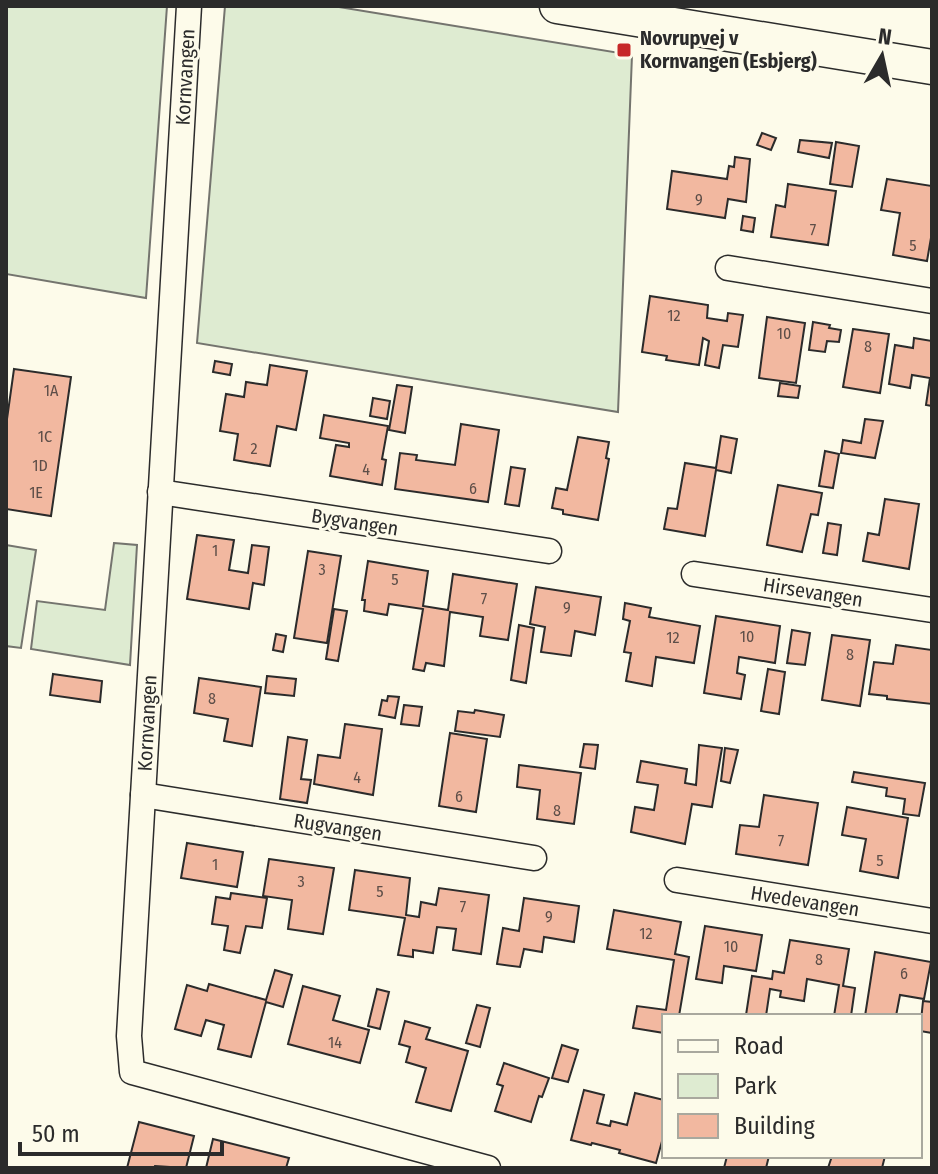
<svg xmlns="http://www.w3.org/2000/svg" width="938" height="1174" font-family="'Fira Sans Condensed',sans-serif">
	<rect width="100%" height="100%" fill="#fdfbea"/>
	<g fill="#deebd1" stroke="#74746e" stroke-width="2">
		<polygon points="6,6 167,6 146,298 6,274"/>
		<polygon points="225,6 333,6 632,55 618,412 197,343"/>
		<polygon points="114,543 137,545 130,665 31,649 37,601 105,610"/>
		<polygon points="6,545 36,550 21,648 6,646"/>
	</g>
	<g fill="#f2b8a0" stroke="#2b2b2b" stroke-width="2">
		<polygon points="762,133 776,138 771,150 757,145"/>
		<polygon points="800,140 832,143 829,158 798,152"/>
		<polygon points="836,142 859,146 852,187 830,184"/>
		<polygon points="735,157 750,159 746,202 728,199 725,218 667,209 672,171 727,179 729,166 734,167"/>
		<polygon points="887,179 932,186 932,232 927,261 893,255 900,213 881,210"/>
		<polygon points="788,184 836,191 828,245 771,237 776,205 785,207"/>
		<polygon points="743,216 755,218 753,232 741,230"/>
		<polygon points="650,296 708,305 707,318 727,321 728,313 743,315 738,347 723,345 719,368 705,365 709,341 703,338 699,365 666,360 667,356 642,352"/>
		<polygon points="767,317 805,323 796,383 759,378"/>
		<polygon points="813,322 830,325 829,328 841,330 839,342 827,341 825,352 809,350"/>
		<polygon points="853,329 889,334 880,393 843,387"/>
		<polygon points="914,338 932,341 932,406 926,405 930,378 912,375 910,388 889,384 895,345 913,348"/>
		<polygon points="215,361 232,364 230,375 213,372"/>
		<polygon points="270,365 307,371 296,430 277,426 270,466 234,460 238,434 220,431 226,394 244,397 246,382 267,385"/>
		<polygon points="14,369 71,377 51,516 6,509 6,426"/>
		<polygon points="780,383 800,386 798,398 778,396"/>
		<polygon points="397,385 412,387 405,433 389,430"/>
		<polygon points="373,398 390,401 387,419 370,416"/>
		<polygon points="324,415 388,426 382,459 386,460 382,485 330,476 336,445 349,447 349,443 320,438"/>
		<polygon points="865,419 883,421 875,458 841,453 843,440 861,443"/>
		<polygon points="461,424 499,430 488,502 395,489 400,453 417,455 416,460 455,465"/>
		<polygon points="721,436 737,439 731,473 716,470 705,536 664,529 668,508 677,509 685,463 716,468"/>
		<polygon points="578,437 609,442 606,458 609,459 598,520 563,514 563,510 552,508 556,488 567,490"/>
		<polygon points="825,451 839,454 833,488 819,486"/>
		<polygon points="511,467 525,469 519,506 505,504"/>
		<polygon points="778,485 822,493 818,515 811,514 802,552 767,545"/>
		<polygon points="885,499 919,504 909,569 863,561 868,533 879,535"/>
		<polygon points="828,523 841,525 837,555 823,553"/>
		<polygon points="197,535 234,540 229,570 248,573 252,545 269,547 264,585 253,583 249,609 187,599"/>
		<polygon points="308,551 341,556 327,643 294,638"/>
		<polygon points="368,561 428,571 423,606 448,610 453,574 517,584 508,640 480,636 483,617 450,612 444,666 426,663 424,671 413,669 423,609 389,604 387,615 364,611 365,600 362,600"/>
		<polygon points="536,587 601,597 595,635 575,631 571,656 541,652 545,627 530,624"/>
		<polygon points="625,603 651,608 649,617 700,626 694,663 656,657 652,686 626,681 631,653 624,652 630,621 623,619"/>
		<polygon points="334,609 347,611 338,661 326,659"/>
		<polygon points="716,616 780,626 775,663 739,657 737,673 745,675 741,699 704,693"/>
		<polygon points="519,625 534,628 526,683 511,680"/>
		<polygon points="792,630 810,633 805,665 787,663"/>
		<polygon points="276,634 286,636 283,652 273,650"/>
		<polygon points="832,635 870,640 860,706 822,700"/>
		<polygon points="896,645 932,650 932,704 887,699 887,696 869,694 874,662 893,664"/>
		<polygon points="768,669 785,672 779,714 761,711"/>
		<polygon points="53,674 102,681 100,702 50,695"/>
		<polygon points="267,676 296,679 294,696 265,693"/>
		<polygon points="199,678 261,687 252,746 224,741 228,719 194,713"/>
		<polygon points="388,696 399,697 395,718 379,715 382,700 387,701"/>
		<polygon points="404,705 422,707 419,726 401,724"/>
		<polygon points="475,710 504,715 500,737 455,731 458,711 474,713"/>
		<polygon points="345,724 382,729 373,795 314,784 318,755 340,758"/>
		<polygon points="450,733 487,739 476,812 439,806"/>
		<polygon points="288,737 307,740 301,779 311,780 307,803 280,799"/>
		<polygon points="584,744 598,745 595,769 580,767"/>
		<polygon points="699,745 722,748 712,807 692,804 685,844 631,832 635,807 654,810 658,785 637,782 641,761 687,769 685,783 696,785"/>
		<polygon points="725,748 738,750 730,783 721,781"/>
		<polygon points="519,765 581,773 574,824 537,819 540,790 517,787"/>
		<polygon points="854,772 925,783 919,816 903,814 905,799 886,796 887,788 852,782"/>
		<polygon points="764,795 818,803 808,865 736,854 740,825 759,827"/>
		<polygon points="847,807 908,818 898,878 860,871 866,839 842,835"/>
		<polygon points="187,843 243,852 237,887 181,878"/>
		<polygon points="269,859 334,868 323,934 288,929 292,900 263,896"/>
		<polygon points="355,870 410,878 406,915 419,917 421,902 436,905 439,888 489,895 481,954 453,950 456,929 437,927 433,953 413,950 413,957 398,955 405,918 349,910"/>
		<polygon points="231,893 267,898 262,928 246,926 240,953 224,950 228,926 212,924 216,897 230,899"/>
		<polygon points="524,898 579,906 574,942 544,937 542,952 524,949 520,967 497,964 503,928 519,931"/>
		<polygon points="614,910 681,922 675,954 689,957 679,1016 664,1016 664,1033 633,1028 637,1006 666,1010 674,960 607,949"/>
		<polygon points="705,926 762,935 756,971 724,966 722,983 696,979"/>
		<polygon points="790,940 849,949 843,986 855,988 851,1016 834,1016 839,985 807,979 804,1001 780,997 781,991 770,989 766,1016 746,1015 752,976 772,979 773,971 784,973"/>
		<polygon points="875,952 931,962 924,999 900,995 896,1016 865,1016"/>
		<polygon points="275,970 292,975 283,1007 266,1002 251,1057 218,1049 224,1025 206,1020 201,1036 175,1029 187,985 207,991 209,984 266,1000"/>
		<polygon points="303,986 340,996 333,1020 369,1030 360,1063 288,1044"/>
		<polygon points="377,989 389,992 380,1029 368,1026"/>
		<polygon points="923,1001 932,1002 932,1033 920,1031"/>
		<polygon points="477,1005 490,1008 480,1047 466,1043"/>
		<polygon points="405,1021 430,1028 426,1039 468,1051 451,1111 416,1102 426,1068 406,1062 410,1047 399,1044"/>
		<polygon points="562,1045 578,1050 568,1082 552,1078"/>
		<polygon points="504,1063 549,1078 542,1097 539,1096 531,1122 495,1111 503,1086 497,1084"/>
		<polygon points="584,1090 604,1095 597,1123 610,1126 611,1121 627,1125 635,1093 664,1100 664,1134 656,1163 619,1153 620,1150 592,1143 591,1145 571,1140"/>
		<polygon points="139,1122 194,1136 186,1168 155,1166 154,1168 127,1168"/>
		<polygon points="213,1139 289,1158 286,1168 206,1168"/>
		<polygon points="727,1156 769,1156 766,1168 724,1168"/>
		<polygon points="832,1156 848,1158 885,1156 882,1168 828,1168"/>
	</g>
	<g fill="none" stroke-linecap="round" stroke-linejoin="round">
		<g stroke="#2b2b2b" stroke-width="27">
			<g id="street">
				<polyline points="189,6 129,1036 132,1072 488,1168"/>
				<polyline points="728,268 932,301"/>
				<polyline points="160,492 549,551"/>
				<polyline points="694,574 932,610"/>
				<polyline points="143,795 534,858"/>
				<polyline points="677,880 932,921"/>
			</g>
		</g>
		<g stroke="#2b2b2b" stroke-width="37">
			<polyline id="secondary" points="557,6 932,67"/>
		</g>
		<use href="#street" stroke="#fdfbea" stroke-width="24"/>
		<use href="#secondary" stroke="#fdfbea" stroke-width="34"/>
	</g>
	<rect fill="#c62828" stroke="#fdfbea" stroke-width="3" x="616" y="42" width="16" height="16" rx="4"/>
	<g text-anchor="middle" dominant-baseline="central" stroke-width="6" stroke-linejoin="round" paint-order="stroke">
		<g font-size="16" fill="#5d4e48">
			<text x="699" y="199">9</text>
			<text x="813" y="229">7</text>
			<text x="913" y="245">5</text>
			<text x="674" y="315">12</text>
			<text x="784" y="333">10</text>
			<text x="868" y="346">8</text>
			<text x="51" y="390">1A</text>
			<text x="45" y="436">1C</text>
			<text x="254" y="448">2</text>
			<text x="40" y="465">1D</text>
			<text x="366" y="469">4</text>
			<text x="473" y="488">6</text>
			<text x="36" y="492">1E</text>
			<text x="215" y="550">1</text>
			<text x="322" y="569">3</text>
			<text x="395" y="579">5</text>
			<text x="484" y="598">7</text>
			<text x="567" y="607">9</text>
			<text x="747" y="636">10</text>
			<text x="673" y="637">12</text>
			<text x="850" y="654">8</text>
			<text x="212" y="698">8</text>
			<text x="357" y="777">4</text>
			<text x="459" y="796">6</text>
			<text x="557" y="810">8</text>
			<text x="781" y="840">7</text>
			<text x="880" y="860">5</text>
			<text x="215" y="864">1</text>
			<text x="301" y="881">3</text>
			<text x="380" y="891">5</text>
			<text x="463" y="906">7</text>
			<text x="549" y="916">9</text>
			<text x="646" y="933">12</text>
			<text x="731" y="946">10</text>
			<text x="819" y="959">8</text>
			<text x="904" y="973">6</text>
			<text x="335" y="1042">14</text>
		</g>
		<g font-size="20" font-weight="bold" fill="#2b2b2b" stroke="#fdfbea" text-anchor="start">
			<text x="640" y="38">Novrupvej v<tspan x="640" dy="23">Kornvangen (Esbjerg)</tspan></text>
		</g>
		<g font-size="20" fill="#2b2b2b" stroke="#fdfbea">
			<text transform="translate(185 77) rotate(-87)">Kornvangen</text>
			<text transform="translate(355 522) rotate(9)">Bygvangen</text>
			<text transform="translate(813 592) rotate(9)">Hirsevangen</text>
			<text transform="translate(147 723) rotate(-87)">Kornvangen</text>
			<text transform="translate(338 827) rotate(9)">Rugvangen</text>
			<text transform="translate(805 901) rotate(9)">Hvedevangen</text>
		</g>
	</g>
	<rect width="938" height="1174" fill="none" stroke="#2b2b2b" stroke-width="16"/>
	<rect x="662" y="1014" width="260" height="144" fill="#fdfbea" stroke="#a9a89e" stroke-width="2"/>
	<rect x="678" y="1040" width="40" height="12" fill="#fdfbea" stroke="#a9a89e" stroke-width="2"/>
	<text x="734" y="1054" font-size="24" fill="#2b2b2b">Road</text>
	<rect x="678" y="1074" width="40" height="24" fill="#deebd1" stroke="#a9a89e" stroke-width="2"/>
	<text x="734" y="1094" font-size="24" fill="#2b2b2b">Park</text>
	<rect x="678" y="1114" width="40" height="24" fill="#f2b8a0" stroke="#a9a89e" stroke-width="2"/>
	<text x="734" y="1134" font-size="24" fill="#2b2b2b">Building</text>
	<g transform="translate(882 56) rotate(9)" stroke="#fdfbea" stroke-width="6" paint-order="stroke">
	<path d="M0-6L14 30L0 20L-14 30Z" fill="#2b2b2b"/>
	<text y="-12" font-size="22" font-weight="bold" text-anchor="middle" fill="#2b2b2b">N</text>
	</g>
	<path d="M20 1142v12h202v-12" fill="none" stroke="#2b2b2b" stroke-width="4"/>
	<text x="32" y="1142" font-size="24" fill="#2b2b2b" stroke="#fdfbea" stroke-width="6" paint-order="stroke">50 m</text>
</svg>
